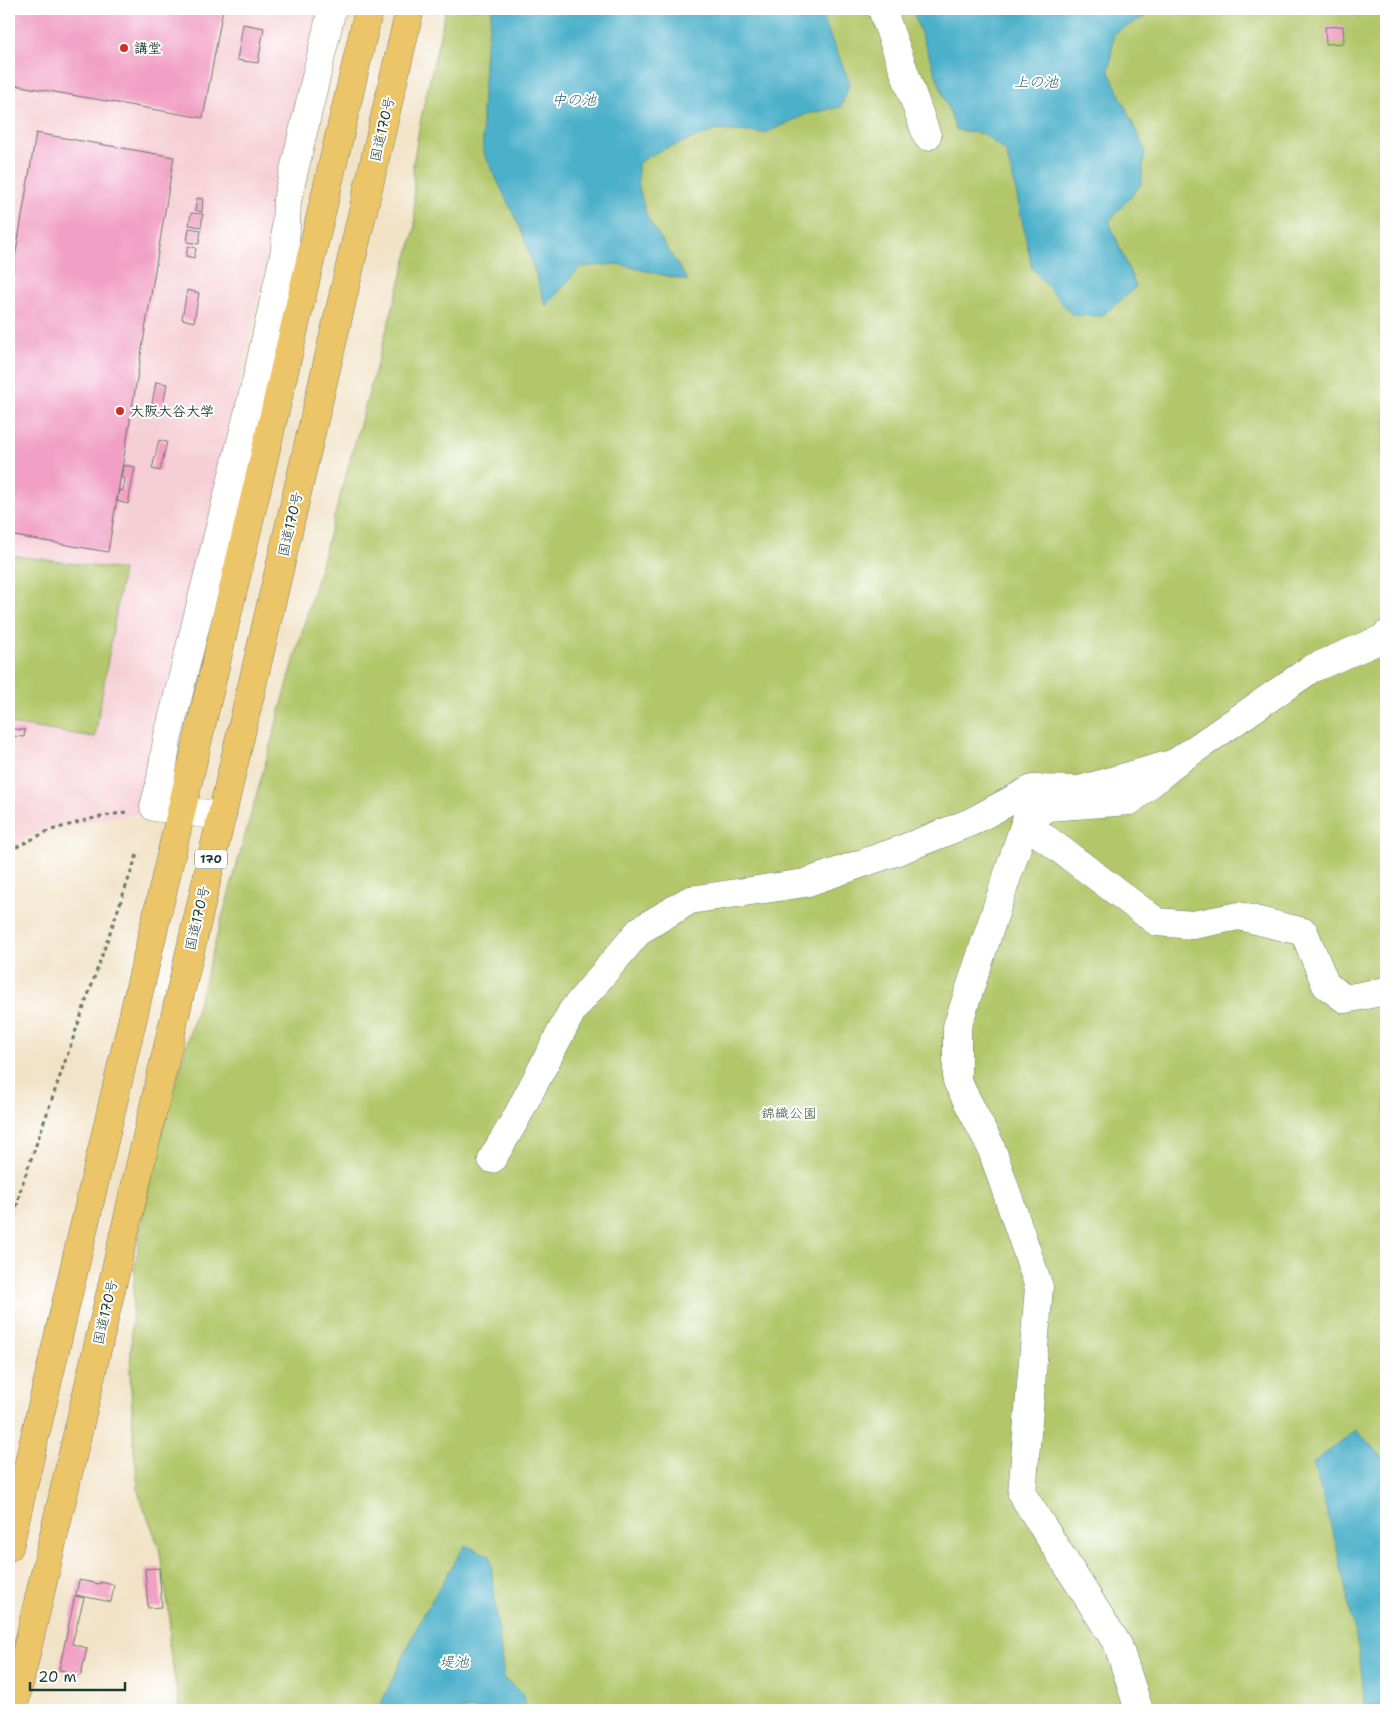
<svg xmlns="http://www.w3.org/2000/svg" width="1395" height="1719" font-family="'Shantell Sans','Klee One',sans-serif">
	<rect width="100%" height="100%" fill="#fff"/>
	<filter id="ink" filterUnits="userSpaceOnUse"><feTurbulence type="fractalNoise" baseFrequency=".02" numOctaves="2"/><feDisplacementMap in="SourceGraphic" scale="10" xChannelSelector="R" yChannelSelector="G"/><feConvolveMatrix kernelMatrix="1 2 1 2 8 2 1 2 1" color-interpolation-filters="sRGB"/></filter>
	<filter id="wash" filterUnits="userSpaceOnUse"><feTurbulence type="fractalNoise" baseFrequency=".0096" numOctaves="4" result="noise"/><feDisplacementMap in="SourceGraphic" scale="20" xChannelSelector="R" yChannelSelector="G"/><feGaussianBlur stdDeviation="1.12" result="paint"/><feColorMatrix in="noise" values="0 0 0 0 0 0 0 0 0 0 0 0 0 0 0 0 0 1.4 0 .05"/><feComposite in="paint" operator="in"/></filter>
	<g filter="url(#wash)">
		<rect width="100%" height="100%" fill="#f2e3c7"/>
		<polygon fill="#f6cfd6" points="9,9 323,9 142,813 46,829 9,848"/>
		<g fill="#b3c76b" stroke="#698250">
			<polygon points="446,9 1386,9 1386,1710 180,1710 169,1645 170,1619 159,1547 139,1495 134,1450 130,1372 134,1279 140,1229 154,1161 415,228 413,164 421,118"/>
			<polygon points="9,555 123,570 95,737 9,724"/>
		</g>
		<g fill="#4bb0ca" stroke="#35767f">
			<polygon points="492,9 819,9 850,83 841,107 807,114 765,133 717,130 659,151 638,163 638,184 647,217 688,281 618,264 580,267 546,307 523,234 483,151 482,112 486,49"/>
			<polygon points="912,9 1148,9 1144,17 1114,33 1109,72 1145,150 1141,185 1109,221 1136,287 1102,316 1072,315 1032,268 1014,182 1006,152 984,134 956,130"/>
			<polygon points="1356,1430 1386,1461 1386,1710 1366,1710 1359,1652 1336,1544 1313,1463"/>
			<polygon points="465,1545 490,1556 504,1679 522,1693 526,1710 378,1710 423,1615"/>
		</g>
		<g id="blocks">
			<g fill="#f19fc4">
				<polygon points="9,9 223,9 203,118 9,84"/>
				<polygon points="243,24 264,28 258,63 237,60"/>
				<polygon points="1343,26 1344,43 1326,44 1325,27"/>
				<polygon points="36,133 174,157 108,552 9,535 9,294"/>
				<polygon points="197,198 203,199 202,212 195,210"/>
				<polygon points="191,213 203,214 201,227 189,225"/>
				<polygon points="189,228 201,230 199,244 187,242"/>
				<polygon points="188,246 196,248 194,258 186,256"/>
				<polygon points="187,290 199,293 194,322 182,319"/>
				<polygon points="156,382 167,384 161,416 150,414"/>
				<polygon points="159,440 167,442 160,471 152,469"/>
				<polygon points="124,465 135,467 128,504 117,501 119,490 123,491 125,478 121,477"/>
				<polygon points="13,729 25,730 24,737 12,736"/>
				<polygon points="159,1568 162,1607 148,1608 145,1569"/>
				<polygon points="79,1580 100,1584 100,1582 114,1585 111,1602 76,1595"/>
				<polygon points="75,1596 84,1598 72,1644 87,1648 81,1675 74,1673 73,1678 64,1675 65,1671 59,1670"/>
				<polygon points="50,1706 64,1709 64,1710 49,1710"/>
			</g>
		</g>
	</g>
	<g filter="url(#ink)">
		<use href="#blocks" fill-opacity="0" stroke="#697767" stroke-width="1"/>
		<g fill="none" stroke-linecap="round" stroke-linejoin="round">
			<g stroke="#697767" stroke-width="29">
				<g id="street">
					<polyline points="882,9 927,136"/>
					<polyline points="1168,769 1130,801 1048,807 1025,823 1157,922 1193,925 1239,916 1304,932 1326,985 1345,999 1386,991"/>
					<polyline points="222,816 154,807 160,784 167,740 257,378 285,250 287,200 332,9"/>
					<polyline points="1025,823 957,1027 957,1081 991,1147 1039,1287 1022,1494 1118,1645 1139,1710"/>
					<polyline points="492,1159 514,1122 572,1011 640,930 690,900 805,883 895,852 971,822 1032,789 1080,790 1175,763 1311,669 1384,638 1386,635"/>
				</g>
			</g>
			<g stroke="#697767" stroke-width="29">
				<g id="highway">
					<polyline points="9,1547 369,9"/>
					<polyline points="13,1710 410,9"/>
				</g>
			</g>
			<g stroke="#697767" stroke-width="3" stroke-dasharray="4 4" stroke-linecap="butt">
				<polyline points="9,851 48,831 90,819 126,812"/>
				<polyline points="9,1238 21,1188 138,852"/>
			</g>
			<use href="#street" stroke="#fff" stroke-width="28"/>
			<use href="#highway" stroke="#edc569" stroke-width="28"/>
		</g>
	</g>
	<g fill="#c8321e" stroke="#fff" stroke-width="2">
		<circle cx="124" cy="48" r="5"/>
		<circle cx="120" cy="411" r="5"/>
	</g>
	<g text-anchor="middle" dominant-baseline="central" stroke-width="4" stroke-linejoin="round" paint-order="stroke">
		<rect fill="#fff" stroke="#627771" stroke-width="1" x="195" y="849.5" width="32" height="19" rx="4"/>
		<g font-size="12" font-weight="bold" fill="#1f3d34">
			<text x="211" y="859">170</text>
		</g>
		<g font-size="14" font-weight="bold" fill="#1f3d34" stroke="#fff" text-anchor="start">
			<text x="134" y="48">講堂</text>
			<text x="130" y="411">大阪大谷大学</text>
		</g>
		<g font-size="14" fill="#1f3d34" stroke="#fff">
			<text transform="translate(382 129) rotate(-77)">国道170号</text>
			<text transform="translate(290 524) rotate(-77)">国道170号</text>
			<text transform="translate(197 918) rotate(-77)">国道170号</text>
			<text transform="translate(105 1312) rotate(-77)">国道170号</text>
		</g>
		<g font-size="14" fill="#446042" stroke="#fff">
			<text x="789" y="1113">錦織公園</text>
		</g>
		<g font-size="15" font-style="italic" fill="#2e6568" stroke="#fff">
			<text x="1036" y="82">上の池</text>
			<text x="574" y="100">中の池</text>
			<text x="454" y="1662">堤池</text>
		</g>
	</g>
	<rect width="1395" height="1719" fill="none" stroke="#fff" stroke-width="30"/>
	<path d="M30 1682v8h95v-8" fill="none" stroke="#1f3d34" stroke-width="2.5"/>
	<text x="38" y="1682" font-size="15" fill="#1f3d34" stroke="#ffffff" stroke-width="4" paint-order="stroke">20 m</text>
</svg>
